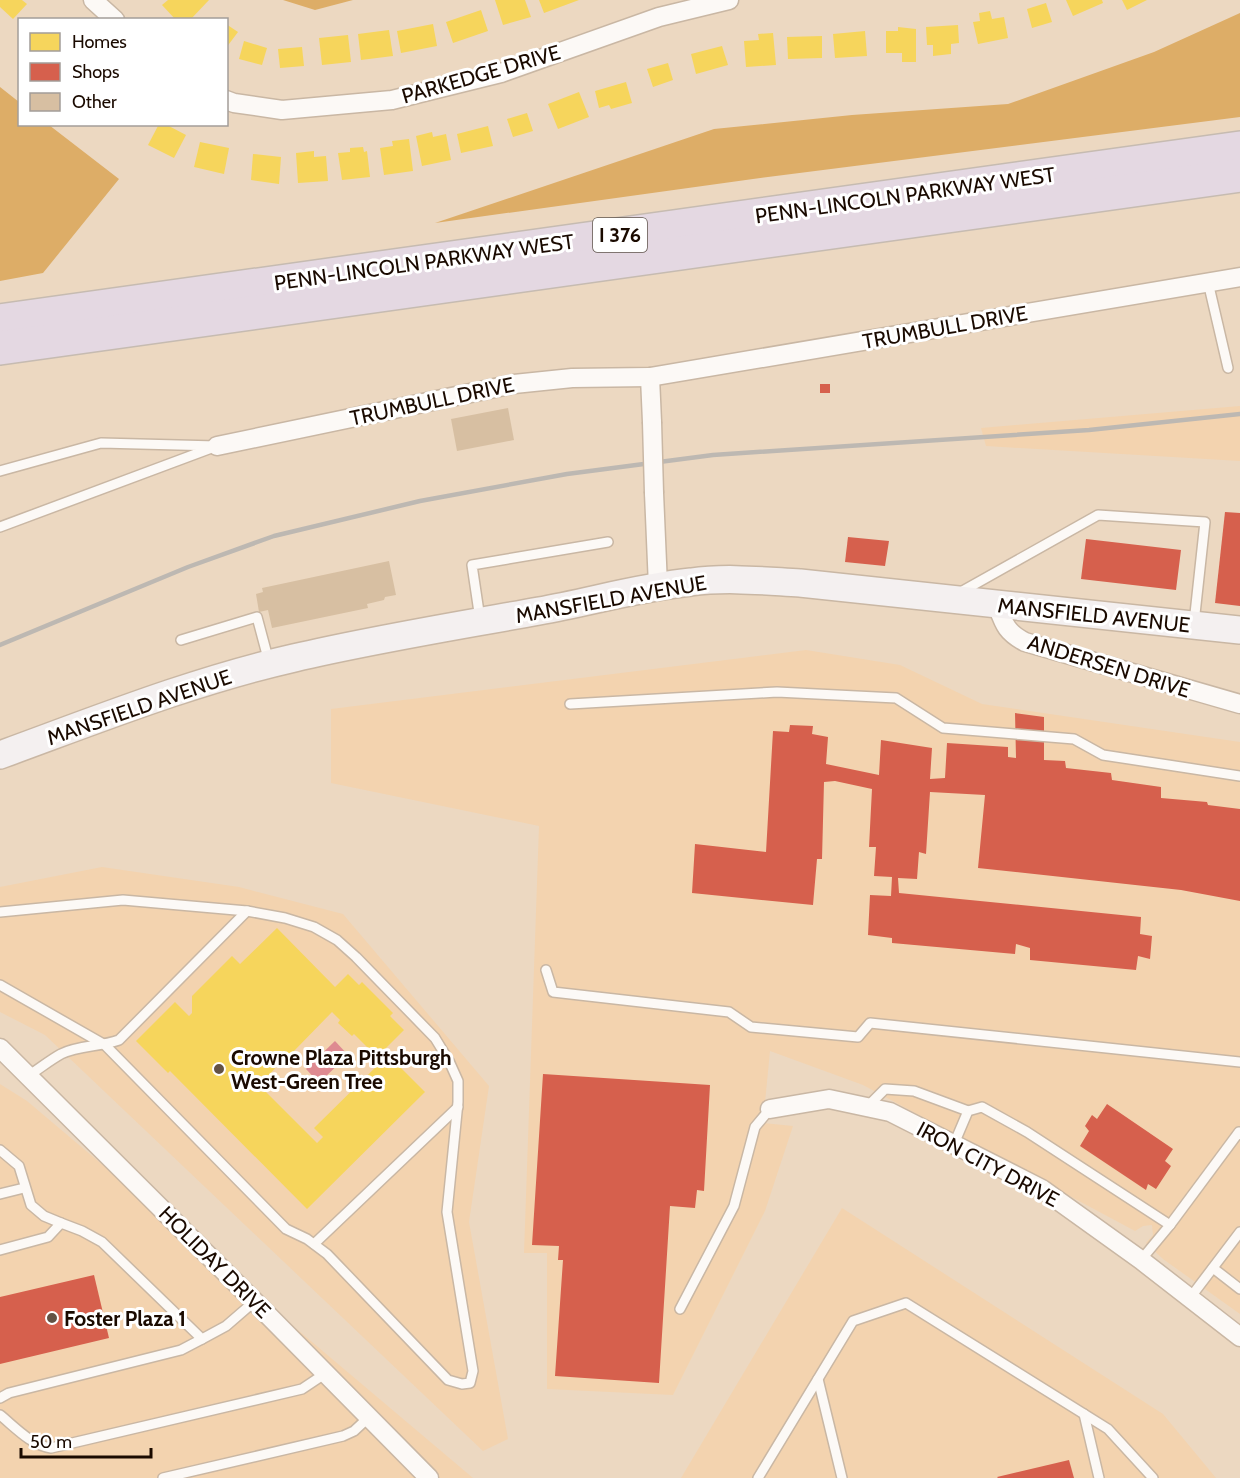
<svg xmlns="http://www.w3.org/2000/svg" width="1240" height="1478" font-family="Cabin,sans-serif">
	<rect width="100%" height="100%" fill="#ecd8c1"/>
	<g fill="#f3d3af">
		<polygon points="1240,406 1240,461 986,446 981,428"/>
		<polygon points="806,650 900,665 982,704 1240,742 1240,1314 1163,1259 1146,1243 1153,1235 1152,1225 1143,1226 1135,1231 863,1085 770,1051 763,1123 793,1126 765,1211 673,1395 547,1389 547,1253 524,1253 539,826 331,783 331,709"/>
		<polygon points="102,867 239,887 343,914 489,1086 469,1222 508,1439 483,1451 45,1035 0,1012 0,887"/>
		<polygon points="0,1084 27,1101 473,1478 0,1478"/>
		<polygon points="842,1208 1163,1414 1216,1478 681,1478"/>
	</g>
	<g fill="#ddad67">
		<polygon points="283,0 353,0 315,10"/>
		<polygon points="1240,13 1240,117 753,179 435,223 714,129 852,115 1008,104 1154,52"/>
		<polygon points="0,87 19,102 20,124 49,125 119,179 43,273 0,281"/>
	</g>
	<polygon fill="#de8a91" points="335,1041 348,1055 319,1083 306,1069"/>
	<g fill="#f6d55c">
		<polygon points="0,0 22,0 27,4 13,19 0,7"/>
		<polygon points="168,0 209,0 190,20 176,20 162,5"/>
		<polygon points="495,0 525,0 531,17 503,25"/>
		<polygon points="539,0 579,0 544,13"/>
		<polygon points="1066,0 1102,0 1103,3 1073,16"/>
		<polygon points="1122,0 1147,0 1127,10"/>
		<polygon points="1046,3 1052,22 1032,28 1027,9"/>
		<polygon points="481,10 488,31 453,43 446,22"/>
		<polygon points="990,11 992,19 1004,17 1008,38 978,44 973,22 980,21 979,13"/>
		<polygon points="226,24 238,32 226,48"/>
		<polygon points="433,24 437,46 401,53 397,31"/>
		<polygon points="958,25 959,43 951,44 951,54 933,56 933,45 927,45 926,27"/>
		<polygon points="898,27 916,29 916,62 902,62 902,53 886,53 886,31 898,31"/>
		<polygon points="389,30 393,56 361,60 358,34"/>
		<polygon points="865,31 867,56 835,58 833,34"/>
		<polygon points="773,33 776,65 746,67 744,41 759,40 758,34"/>
		<polygon points="348,35 351,62 322,65 319,38"/>
		<polygon points="822,36 822,58 788,59 787,37"/>
		<polygon points="244,41 267,48 262,65 239,59"/>
		<polygon points="722,46 728,65 696,74 691,54"/>
		<polygon points="302,47 304,66 280,68 278,49"/>
		<polygon points="668,63 673,80 653,87 647,69"/>
		<polygon points="626,82 632,103 611,109 609,105 599,108 595,91"/>
		<polygon points="579,92 589,117 558,129 548,104"/>
		<polygon points="527,113 533,131 513,137 507,119"/>
		<polygon points="159,124 165,124 186,135 174,158 148,145"/>
		<polygon points="488,126 493,146 461,153 457,134"/>
		<polygon points="432,132 433,137 446,134 451,160 422,166 416,136"/>
		<polygon points="409,139 413,171 384,175 380,148 393,146 392,141"/>
		<polygon points="200,142 229,148 224,174 194,167"/>
		<polygon points="363,147 364,152 367,151 370,177 342,180 338,153 350,152 350,148"/>
		<polygon points="314,151 314,157 326,156 328,181 298,183 296,153"/>
		<polygon points="253,154 281,157 279,184 251,180"/>
		<polygon points="277,928 335,987 348,974 359,985 362,982 393,1013 390,1016 404,1030 377,1057 354,1034 352,1036 338,1023 340,1020 332,1012 294,1051 296,1054 284,1066 281,1062 267,1077 272,1082 264,1090 317,1143 323,1137 314,1128 388,1055 425,1092 307,1209 170,1071 168,1073 136,1041 175,1002 189,1016 192,1013 192,996 232,956 240,964"/>
	</g>
	<g fill="#d6604d">
		<rect x="820" y="384" width="10" height="9"/>
		<polygon points="1225,512 1240,513 1240,606 1215,603"/>
		<polygon points="848,537 889,541 885,566 845,562"/>
		<polygon points="1086,539 1181,550 1176,590 1081,579"/>
		<polygon points="1015,713 1044,717 1044,760 1065,761 1066,768 1111,773 1112,780 1161,787 1161,798 1207,802 1208,805 1240,809 1240,901 1181,890 978,868 985,795 930,792 926,854 919,852 917,879 898,878 899,893 1141,917 1140,934 1152,936 1150,959 1138,956 1136,970 1030,960 1030,948 1016,944 1015,954 892,943 892,938 868,935 870,895 891,896 892,877 874,876 876,847 869,847 872,789 835,781 824,782 822,859 817,859 813,905 692,893 695,844 766,852 773,731 789,732 790,725 813,726 812,734 828,737 826,764 879,775 881,740 932,748 930,779 945,778 947,743 1008,747 1008,757 1016,758"/>
		<polygon points="543,1074 710,1085 704,1191 697,1190 695,1208 670,1206 659,1383 555,1376 563,1260 558,1260 559,1246 532,1245"/>
		<polygon points="1107,1104 1173,1149 1165,1161 1171,1166 1156,1189 1148,1184 1146,1190 1080,1146 1089,1131 1085,1126 1092,1115 1097,1119"/>
		<polygon points="94,1275 109,1338 0,1364 0,1297"/>
		<polygon points="1069,1460 1074,1478 998,1478 997,1477"/>
	</g>
	<g fill="#d7bfa2">
		<polygon points="508,408 514,440 457,451 451,419"/>
		<polygon points="389,561 396,595 385,597 384,600 367,604 368,608 272,628 268,610 259,612 256,594 263,592 262,588"/>
	</g>
	<g fill="none" stroke-linecap="round" stroke-linejoin="round">
		<g stroke="#c9b7a4" stroke-width="12">
			<g id="service">
				<polyline points="1208,282 1228,368"/>
				<polyline points="0,471 101,443 217,446 0,527"/>
				<polyline points="959,593 1098,515 1205,522 1194,623"/>
				<polyline points="480,619 472,565 608,542"/>
				<polyline points="181,640 257,617 269,662"/>
				<polyline points="570,704 777,692 896,698 943,728 1074,739 1103,755 1240,776"/>
				<polyline points="0,912 123,900 247,911 285,918 314,927 337,940 356,957 435,1038 449,1061 458,1081 458,1102 447,1212 473,1371 470,1383 462,1384 448,1380 327,1254 307,1239 286,1229 105,1045 0,985"/>
				<polyline points="546,970 553,992 729,1012 751,1027 858,1037 870,1023 1240,1062"/>
				<path d="M28,1076C39,1069 50,1060 61,1054C79,1045 100,1047 119,1040L247,911"/>
				<polyline points="867,1107 885,1089 914,1091 968,1111"/>
				<polyline points="954,1144 968,1111 982,1107 1027,1132 1170,1225 1141,1260"/>
				<polyline points="0,1150 19,1166 31,1205 44,1216 61,1223"/>
				<polyline points="0,1194 24,1188"/>
				<polyline points="1170,1225 1239,1132"/>
				<polyline points="314,1244 458,1107"/>
				<polyline points="0,1250 48,1237 61,1223 82,1231 102,1242 202,1339 226,1326 255,1301"/>
				<polyline points="1213,1268 1240,1289"/>
				<polyline points="1190,1298 1240,1232"/>
				<polyline points="680,1309 734,1206 755,1127 770,1109"/>
				<polyline points="818,1379 842,1478"/>
				<polyline points="0,1398 9,1393 181,1350 202,1339"/>
				<polyline points="1084,1414 1099,1478"/>
				<path d="M0,1415C16,1428 31,1445 51,1448L302,1389L326,1373"/>
				<polyline points="163,1478 343,1436 354,1431 369,1417"/>
				<polyline points="758,1478 853,1321 906,1303 1108,1429 1153,1478"/>
			</g>
		</g>
		<g stroke="#c9b7a4" stroke-width="21">
			<g id="minor">
				<polyline points="93,0 115,20"/>
				<polyline points="226,100 234,103 282,110 392,100 501,73 659,17 729,0"/>
				<polyline points="650,377 652,422"/>
				<polyline points="217,446 514,384 572,378 650,377 1240,277"/>
				<polyline points="654,493 658,586"/>
				<path d="M997,605C1004,624 1006,632 1025,642L1240,704"/>
				<polyline points="0,1048 253,1300 429,1478"/>
				<polyline points="770,1109 829,1099 890,1112 1042,1189 1141,1260 1240,1337"/>
			</g>
		</g>
		<g stroke="#c9b7a4" stroke-width="30">
			<path id="secondary" d="M0,755C96,720 193,681 294,658C375,639 457,626 539,611C590,602 640,587 691,582C727,577 764,581 800,583L1240,630"/>
		</g>
		<g stroke="#c6bbb1" stroke-width="36">
			<g id="motorway">
				<polyline points="0,321 1240,148"/>
				<polyline points="0,348 1240,175"/>
			</g>
		</g>
		<use href="#service" stroke="#fcf9f6" stroke-width="9"/>
		<use href="#minor" stroke="#fcf9f6" stroke-width="18"/>
		<use href="#secondary" stroke="#f4f0f0" stroke-width="27"/>
		<use href="#motorway" stroke="#e4d8e2" stroke-width="33"/>
		<polyline stroke="#bdb8b2" stroke-width="4.5" points="0,645 188,567 274,536 420,501 567,474 713,455 1089,430 1240,414"/>
		<g stroke="#c9b7a4" stroke-width="21" stroke-linecap="butt">
			<polyline id="minor-bridge" points="652,422 654,493"/>
		</g>
		<use href="#minor-bridge" stroke="#fcf9f6" stroke-width="18"/>
	</g>
	<g fill="#645244" stroke="#fff" stroke-width="2">
		<circle cx="219" cy="1069" r="6"/>
		<circle cx="52" cy="1318" r="6"/>
	</g>
	<g text-anchor="middle" dominant-baseline="central" stroke-width="6" stroke-linejoin="round" paint-order="stroke">
		<rect fill="#fff" stroke="#5f544c" stroke-width="1.5" x="593" y="218" width="54" height="34" rx="4.5"/>
		<g font-size="20" font-weight="bold" fill="#1a0a00">
			<text x="620" y="235">I 376</text>
		</g>
		<g font-size="21" fill="#1a0a00" stroke="#fff">
			<text transform="translate(481 74) rotate(-16)">PARKEDGE DRIVE</text>
			<text transform="translate(905 195) rotate(-8)">PENN-LINCOLN PARKWAY WEST</text>
			<text transform="translate(424 262) rotate(-8)">PENN-LINCOLN PARKWAY WEST</text>
			<text transform="translate(945 327) rotate(-10)">TRUMBULL DRIVE</text>
			<text transform="translate(432 401) rotate(-12)">TRUMBULL DRIVE</text>
			<text transform="translate(611 599) rotate(-10)">MANSFIELD AVENUE</text>
			<text transform="translate(1094 615) rotate(6)">MANSFIELD AVENUE</text>
			<text transform="translate(1109 666) rotate(17)">ANDERSEN DRIVE</text>
			<text transform="translate(139 707) rotate(-19)">MANSFIELD AVENUE</text>
			<text transform="translate(988 1164) rotate(28)">IRON CITY DRIVE</text>
			<text transform="translate(215 1262) rotate(45)">HOLIDAY DRIVE</text>
		</g>
		<g font-size="21" font-weight="bold" fill="#1a0a00" stroke="#fff" text-anchor="start">
			<text x="231" y="1057">Crowne Plaza Pittsburgh<tspan x="231" dy="24">West-Green Tree</tspan></text>
			<text x="64" y="1318">Foster Plaza 1</text>
		</g>
	</g>
	<rect x="18" y="18" width="210" height="108" fill="#ffffff" stroke="#a39d99" stroke-width="1.5"/>
	<rect x="30" y="33" width="30" height="18" fill="#f6d55c" stroke="#a39d99" stroke-width="1.5"/>
	<text x="72" y="48" font-size="18" fill="#1a0a00">Homes</text>
	<rect x="30" y="63" width="30" height="18" fill="#d6604d" stroke="#a39d99" stroke-width="1.5"/>
	<text x="72" y="78" font-size="18" fill="#1a0a00">Shops</text>
	<rect x="30" y="93" width="30" height="18" fill="#d7bfa2" stroke="#a39d99" stroke-width="1.5"/>
	<text x="72" y="108" font-size="18" fill="#1a0a00">Other</text>
	<path d="M21 1448v9h130v-9" fill="none" stroke="#1a0a00" stroke-width="3"/>
	<text x="30" y="1448" font-size="18" fill="#1a0a00" stroke="#ffffff" stroke-width="4.5" paint-order="stroke">50 m</text>
</svg>
